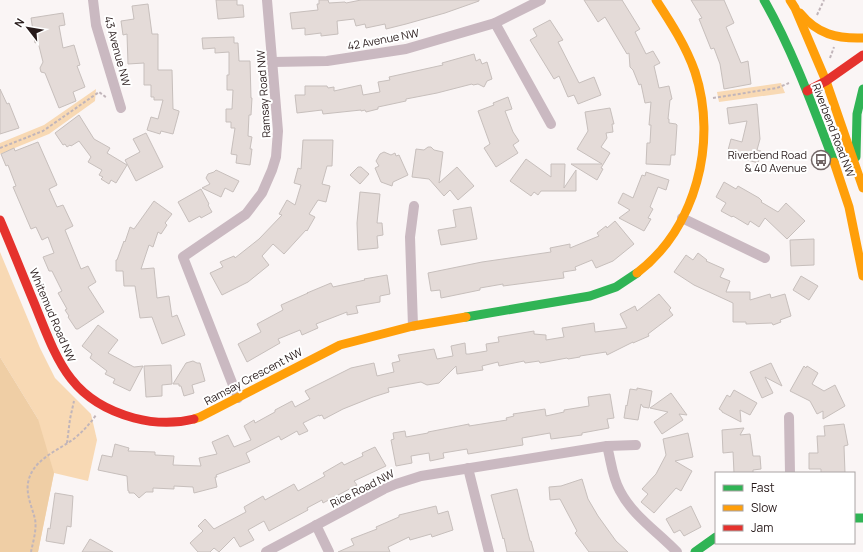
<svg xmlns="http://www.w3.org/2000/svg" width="863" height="552" font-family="Manrope,sans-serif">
	<rect width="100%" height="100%" fill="#faf5f5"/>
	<g fill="#f8d9b4">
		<polygon points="781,83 785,93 719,102 717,92"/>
		<polygon points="96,89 95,101 49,134 0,154 0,143 44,125"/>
		<polygon points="0,252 40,348 55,378 91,414 97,440 88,481 54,473 38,552 0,552 38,419 0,357"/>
	</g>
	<polygon fill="#efcea5" points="0,357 38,419 54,473 38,552 0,552"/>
	<g fill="#e4dbd8" stroke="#c7bfbc">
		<polygon points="216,0 237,0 237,5 243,5 244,17 218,19"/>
		<polygon points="319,0 328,0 329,3 345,2 346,3 361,0 479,0 479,1 445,13 406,24 386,29 385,24 366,28 365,24 356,26 354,19 337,21 338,34 321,36 321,33 305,35 305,28 292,29 290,13 318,10 317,4 319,4"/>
		<polygon points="584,0 622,0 640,29 635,32 646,54 653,51 660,63 654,66 659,88 669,86 672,99 670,100 668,119 669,119 669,123 676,124 677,125 675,155 671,155 670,165 646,164 647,143 650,143 651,125 649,125 651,102 645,103 641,84 639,85 633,70 630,67 629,53 627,54 605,17 598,22"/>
		<polygon points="691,0 724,0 734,23 726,27 741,63 748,61 751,84 724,89 720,64 714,48 711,49 699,19 702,18"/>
		<polygon points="148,4 152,34 158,34 158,70 172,70 173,109 179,111 179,112 173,134 161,131 160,134 147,130 151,117 158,119 163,100 154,100 154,97 151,97 151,85 144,85 144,63 128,64 127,34 123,35 121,21 134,19 132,6"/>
		<polygon points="63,13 65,25 59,26 63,48 74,45 80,65 77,66 85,87 73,92 76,101 59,108 45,73 41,72 40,68 43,62 38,42 35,43 31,18"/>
		<polygon points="550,20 563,40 558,42 579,83 594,77 601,95 578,104 574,95 568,97 559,76 554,79 530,40 537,36 533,29"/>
		<polygon points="234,37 234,43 238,43 239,61 250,61 251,98 252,98 251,115 249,115 248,136 252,137 250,149 252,149 250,165 236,163 237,155 231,154 235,128 231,128 231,122 226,122 226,109 232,109 233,90 227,90 227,75 229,75 229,52 215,53 215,48 203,49 202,38"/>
		<polygon points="474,54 476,61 480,59 482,64 487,62 492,79 487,81 484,87 478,84 473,85 472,84 437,93 406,99 406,101 378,107 378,109 366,112 365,110 361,111 361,110 323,114 322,110 297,113 295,95 305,95 305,86 327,86 328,88 334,87 334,91 361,85 363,95 380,92 378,82 390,80 389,77 443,65 442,63"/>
		<polygon points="0,89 7,104 9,103 19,128 0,134"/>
		<polygon points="508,97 512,109 505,111 513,132 519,141 513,145 518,153 496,167 484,148 490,144 478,111 494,105 493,103"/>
		<polygon points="757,104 760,139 757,150 761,151 758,163 727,154 731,139 742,142 747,121 729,124 727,108"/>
		<polygon points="610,108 614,124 612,124 613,132 606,133 607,138 601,147 610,153 601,168 603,169 597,180 571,164 602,164 577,149 588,131 585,112"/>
		<polygon points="79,115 94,139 110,148 107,153 127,165 116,183 111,180 109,184 101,179 103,177 99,175 102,170 88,162 91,157 79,141 71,146 70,145 67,147 65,144 63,145 55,133"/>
		<polygon points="146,133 163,167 136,181 125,160 140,152 133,139"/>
		<polygon points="303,140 333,140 332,166 327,166 322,184 330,186 326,202 318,200 309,214 315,217 307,231 306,230 284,254 273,244 262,256 269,265 248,282 222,295 210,273 223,267 220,262 234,256 235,258 259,239 282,215 279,214 287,200 295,205 301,185 294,183 298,168 301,169"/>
		<polygon points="38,142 57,185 49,189 57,207 63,205 73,226 65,230 81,269 88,266 96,282 88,287 104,312 78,329 76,329 68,317 69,316 65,310 67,309 58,293 62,291 52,271 49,271 43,257 54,253 48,237 42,240 36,227 31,229 13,187 16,186 8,165 6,166 1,154 14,148 15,151"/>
		<polygon points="428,147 431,147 434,150 443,152 439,183 457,167 474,186 458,200 450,190 444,196 429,179 412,177 416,149 424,150"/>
		<polygon points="384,152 391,155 395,153 396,156 399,155 408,175 393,182 392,186 381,182 375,168 379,166 376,161 380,154"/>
		<polygon points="526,159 551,177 551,164 565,164 564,188 576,170 576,191 541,191 538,195 534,192 531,196 510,181"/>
		<polygon points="358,167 361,167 369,174 360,184 350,175"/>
		<polygon points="216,170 239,181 233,192 225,188 221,197 202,188 210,184 206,178 208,174 214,172"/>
		<polygon points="646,172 669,180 666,190 658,187 650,207 653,209 648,218 651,219 644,231 619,218 630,210 618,203 623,193 633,198 642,175 645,176"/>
		<polygon points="724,182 736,189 738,186 759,198 762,201 761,202 778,212 786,203 805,221 787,239 765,218 759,227 750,221 748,225 733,216 732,217 721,211 726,203 716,197"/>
		<polygon points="201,189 209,204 208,205 212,212 201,218 200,216 189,222 178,202"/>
		<polygon points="360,192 380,194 377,223 382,223 383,235 377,236 378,248 358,250 357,223"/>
		<polygon points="154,201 172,214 165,223 167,225 161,234 158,232 153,247 149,245 141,269 154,268 157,298 169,296 172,317 177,315 185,335 162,344 152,317 140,318 135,286 124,286 123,271 116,271 116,260 117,260 124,241 125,242 130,227 134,229"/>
		<polygon points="471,207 477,239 441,245 438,230 456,227 453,210"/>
		<polygon points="615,221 634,244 613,261 596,268 592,260 575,267 576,270 563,272 564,278 503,286 503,284 480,288 480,290 441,298 440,290 431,291 428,273 482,262 551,252 550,248 570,244 570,248 599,236 597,233 606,226 607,228"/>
		<polygon points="814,239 814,265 791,266 790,240"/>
		<polygon points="698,253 707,260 706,261 724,269 720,277 730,281 726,292 750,292 750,300 770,294 771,298 785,294 791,316 780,320 781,322 773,325 772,323 746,324 746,322 733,322 733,303 694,285 674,272 686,255 693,260"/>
		<polygon points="387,275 390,294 380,296 380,302 356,306 358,313 347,315 347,312 316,324 318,328 302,335 300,330 278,339 280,343 247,362 238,344 261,332 257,324 283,310 281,305 308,293 307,293 331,283 333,287 365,280 364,279"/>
		<polygon points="801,276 818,286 809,300 793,290"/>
		<polygon points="659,294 671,308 669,310 673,315 648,334 649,336 633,343 633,342 607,355 606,352 580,356 580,357 568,359 567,358 540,363 539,361 525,363 524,361 499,366 498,362 482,366 483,370 457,374 456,366 439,383 427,385 421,382 388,388 389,392 373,397 343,409 324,419 322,415 319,416 319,415 303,423 308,431 299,435 297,431 281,440 279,436 246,453 250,462 216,475 217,477 215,477 217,487 194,493 193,487 174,486 174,489 153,488 153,492 146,492 139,498 134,493 129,493 129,491 128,491 127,476 98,470 102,455 112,457 115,444 129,448 128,451 155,452 155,455 174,456 173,465 201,466 199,458 217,454 212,442 228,435 234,447 251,440 244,426 254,420 255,423 275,412 275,410 292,401 295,407 310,399 305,391 351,368 374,363 377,376 394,372 392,363 400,361 398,355 434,349 437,359 453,356 451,346 465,343 466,354 469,354 487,351 486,344 499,342 498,337 534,331 534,334 546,335 546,340 564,337 562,328 594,323 595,332 627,328 620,314 635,306 637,311"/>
		<polygon points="98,325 118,340 108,353 134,367 143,366 130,391 113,383 115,379 105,374 107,371 90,358 92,354 82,346"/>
		<polygon points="193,361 197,363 200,363 205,381 192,385 194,393 184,396 181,386 179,386 179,384 173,384 186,363"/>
		<polygon points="771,363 782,386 765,377 773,393 762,398 750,372"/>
		<polygon points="171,365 172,384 162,385 162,396 146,397 144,366"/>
		<polygon points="804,366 806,368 807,366 818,373 812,384 824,391 835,385 845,406 823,419 823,411 817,414 810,401 790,391"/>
		<polygon points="637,388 652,391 649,408 643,407 641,404 638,420 624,418 626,405 627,406 630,389 637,390"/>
		<polygon points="734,390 757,403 750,415 740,410 741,422 722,412 722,411 719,409 727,395 730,397"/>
		<polygon points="671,393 687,415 679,414 683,420 662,434 654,422 668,412 650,408"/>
		<polygon points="610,394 614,418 607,419 609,428 582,433 582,435 551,439 550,433 522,438 523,445 468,454 467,449 443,453 444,458 430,461 429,453 411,456 412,463 396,466 391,440 394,439 393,433 405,431 406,437 428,433 428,432 459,426 469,424 469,426 507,420 506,418 514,416 513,414 545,409 546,416 564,412 564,410 589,406 588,397"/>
		<polygon points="844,424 848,445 844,446 845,473 821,473 821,469 809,469 809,453 818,453 817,436 825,436 824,426"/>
		<polygon points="744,428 740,435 750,434 753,456 760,456 761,469 753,470 753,473 734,473 733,452 723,453 722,430"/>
		<polygon points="688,433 693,457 675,461 692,471 681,491 676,488 654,513 641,502 648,494 642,489 656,474 666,455 663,439"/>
		<polygon points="375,447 386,466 354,481 357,485 323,503 322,500 307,508 308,510 269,531 264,521 248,530 254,540 240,547 234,537 219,552 214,548 210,552 198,552 190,543 203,531 198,526 205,519 214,529 246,512 244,507 263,496 265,500 294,484 298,491 325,476 323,473 342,462 344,465 363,456 362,453"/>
		<polygon points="582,479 588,499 598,516 616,541 628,552 589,552 575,533 577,531 560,499 550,500 549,487 561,486"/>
		<polygon points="517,489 530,541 531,541 534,552 507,552 504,538 503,539 491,495"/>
		<polygon points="55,493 73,496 71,527 67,526 64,544 46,541 48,528 50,529"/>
		<polygon points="436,506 438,514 448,511 453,530 432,537 431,534 410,540 409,537 388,547 390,552 338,552 354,545 351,539 377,529 376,527 399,517 399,515"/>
		<polygon points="691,506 701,527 684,536 680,530 674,533 666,519"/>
		<polygon points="90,539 113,552 82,552"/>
	</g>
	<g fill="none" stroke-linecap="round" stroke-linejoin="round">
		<g stroke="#c1b5ba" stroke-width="2" stroke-dasharray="3 2" stroke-linecap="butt">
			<polyline points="817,15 824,0"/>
			<polyline points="830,58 834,47"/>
			<polyline points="713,98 777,88 789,83"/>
			<polyline points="0,148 43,131 99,92 107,98"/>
			<polyline points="67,443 70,419 74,401"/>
			<path d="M31,552C33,542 37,529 35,519C32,507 26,495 28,483C32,459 58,451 75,438C83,431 90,424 96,415"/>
		</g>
		<g stroke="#cab9c1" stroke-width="10">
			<polyline points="93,0 96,25 121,108"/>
			<polyline points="495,23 551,124"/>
			<polyline points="273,62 327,61 406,49 495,23 541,0"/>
			<polyline points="682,218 765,258"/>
			<polyline points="413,326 410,237 414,206"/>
			<polyline points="238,398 183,257 246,214 262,193 272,170 276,157 278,131 267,0"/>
			<polyline points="789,417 790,473"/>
			<path d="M607,446C611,460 612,477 620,491C633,516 658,532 677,552"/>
			<polyline points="468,468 489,552"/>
			<polyline points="316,525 329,552"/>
			<polyline points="266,552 384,489 396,484 421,476 607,446 636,445"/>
		</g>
		<g stroke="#30b455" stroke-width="9">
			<path d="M764,0C793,51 813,107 834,162"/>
			<polyline points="856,157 857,114 863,89"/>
			<polyline points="466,317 590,296 616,287 637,273"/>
			<polyline points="854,518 863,518"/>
			<polyline points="695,552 716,537"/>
		</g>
		<g stroke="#ff9f0a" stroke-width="9">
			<polyline points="790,0 795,8 826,81 863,188"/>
			<path d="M800,13C817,34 837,39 863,38"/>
			<polyline points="834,162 849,207 863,276"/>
			<path d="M637,273C696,228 718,142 695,72C686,46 671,23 656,0"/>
			<polyline points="194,419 200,417 340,345 413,326 466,317"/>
		</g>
		<g stroke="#e5322d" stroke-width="9">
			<polyline points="807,91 826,81 863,55"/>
			<path d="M0,220C12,248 23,276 35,305C57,360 70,401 134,418C153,423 174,424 194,419"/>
		</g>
	</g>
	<defs>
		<g id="bus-ring" transform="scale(1)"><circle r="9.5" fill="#fff" stroke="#726767" stroke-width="1.5"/><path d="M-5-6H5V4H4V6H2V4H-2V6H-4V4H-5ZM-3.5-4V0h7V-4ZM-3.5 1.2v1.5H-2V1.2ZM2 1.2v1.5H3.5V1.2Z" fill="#726767"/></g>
	</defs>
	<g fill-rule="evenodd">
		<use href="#bus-ring" x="821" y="160"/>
	</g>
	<g text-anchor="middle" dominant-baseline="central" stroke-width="4" stroke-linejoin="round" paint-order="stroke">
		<g font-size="11" fill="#281b1b" stroke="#fff">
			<text transform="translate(383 39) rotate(-11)">42 Avenue NW</text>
			<text transform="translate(118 51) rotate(75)">43 Avenue NW</text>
			<text transform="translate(263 94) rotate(-94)">Ramsay Road NW</text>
			<text transform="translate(834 130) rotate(69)">Riverbend Road NW</text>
			<text transform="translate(53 315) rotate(67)">Whitemud Road NW</text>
			<text transform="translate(253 376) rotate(-28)">Ramsay Crescent NW</text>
			<text transform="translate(362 488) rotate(-27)">Rice Road NW</text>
		</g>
		<g font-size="11" fill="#281b1b" stroke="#fff" text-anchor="end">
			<text x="807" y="154">Riverbend Road<tspan x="807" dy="13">&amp; 40 Avenue</tspan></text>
		</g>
	</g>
	<rect x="715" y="472" width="140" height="72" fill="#ffffff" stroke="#a9a4a4"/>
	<rect x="723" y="485" width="20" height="6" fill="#30b455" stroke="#a9a4a4"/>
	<text x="751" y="492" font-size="12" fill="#281b1b">Fast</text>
	<rect x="723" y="505" width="20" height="6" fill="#ff9f0a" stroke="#a9a4a4"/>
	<text x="751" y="512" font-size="12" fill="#281b1b">Slow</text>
	<rect x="723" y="525" width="20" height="6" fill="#e5322d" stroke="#a9a4a4"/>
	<text x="751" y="532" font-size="12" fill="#281b1b">Jam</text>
	<g transform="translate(28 28) rotate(301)" stroke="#ffffff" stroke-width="3" paint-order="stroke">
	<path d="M0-3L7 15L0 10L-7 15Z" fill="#281b1b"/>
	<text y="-6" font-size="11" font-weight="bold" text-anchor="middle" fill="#281b1b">N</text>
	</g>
</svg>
